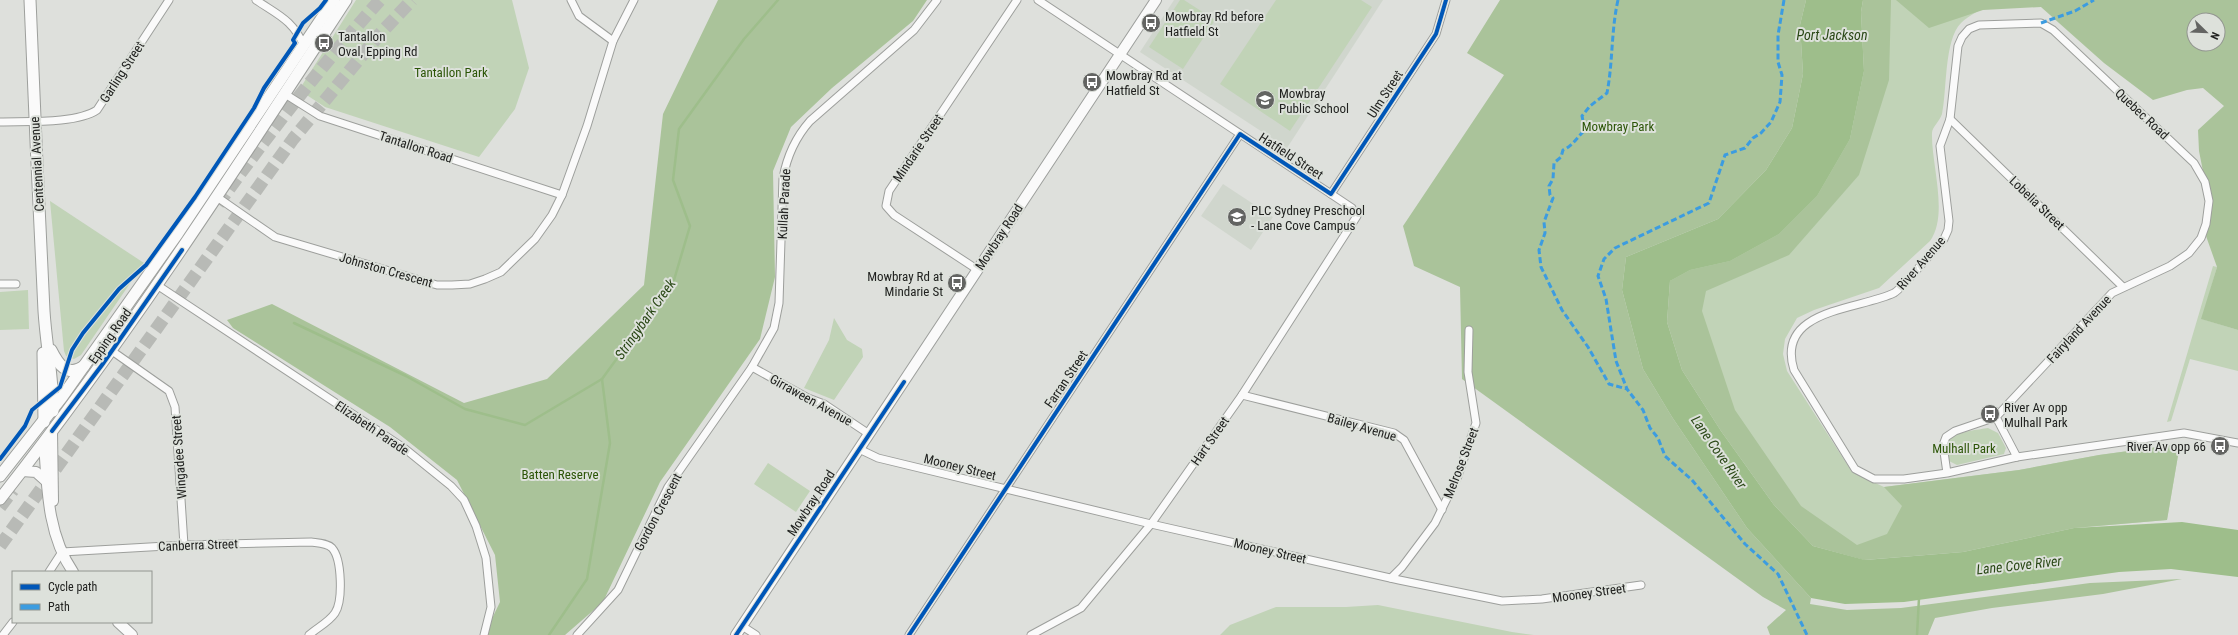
<svg xmlns="http://www.w3.org/2000/svg" width="2238" height="635" font-family="'Roboto Condensed',sans-serif">
	<rect width="100%" height="100%" fill="#dee0dc"/>
	<g fill="#d0d6cd">
		<polygon points="1174,0 1383,0 1287,148 1140,52"/>
		<polygon points="1223,184 1273,217 1251,250 1201,216"/>
	</g>
	<g fill="#c1d3b7">
		<polygon points="356,0 512,0 529,68 515,109 479,157 325,107 299,90"/>
		<polygon points="1180,0 1184,0 1215,20 1183,69 1149,47"/>
		<polygon points="1276,0 1361,0 1372,7 1290,131 1220,84"/>
		<path d="M1863,0H1993C1984,9 1969,15 1961,23C1944,40 1947,91 1942,114C1940,121 1932,127 1932,133C1931,164 1949,215 1930,241L1879,288L1814,310L1797,318L1785,339L1783,354L1787,371L1852,472L1884,487L2019,470L2099,455L2180,444L2167,520L2074,528L1864,560L1774,505L1670,281L1850,139L1864,71Z"/>
		<polygon points="50,201 144,263 81,355 74,359 66,356 64,351"/>
		<polygon points="2213,266 2217,267 2202,319 2238,330 2238,371 2190,359 2171,421 2167,422"/>
		<polygon points="28,290 29,329 0,330 0,292"/>
		<polygon points="834,318 847,340 862,349 863,357 834,400 804,388 829,340"/>
		<path d="M1988,428L1998,433L2006,448L2004,454L1957,465L1949,461C1934,433 1970,431 1988,428Z"/>
		<polygon points="768,463 810,491 796,512 754,484"/>
		<polygon points="1378,605 1512,632 1534,635 1220,635 1230,625 1276,607 1346,607"/>
	</g>
	<g fill="#aac39a" fill-rule="evenodd">
		<polygon points="718,0 927,0 913,21 832,88 791,127 773,171 775,277 760,339 660,482 603,602 565,635 484,635 500,602 495,555 457,480 390,427 233,328 227,320 272,304 464,403 547,379 644,285 663,114"/>
		<polygon points="1500,0 1806,0 1800,25 1803,74 1792,128 1766,170 1718,219 1626,257 1622,290 1643,369 1672,417 1747,528 1811,598 1810,604 1847,610 1901,608 2090,583 2182,579 2103,594 1992,608 1935,618 1928,635 1770,635 1767,627 1786,610 1763,597 1462,379 1460,287 1414,266 1403,226 1504,75 1467,53"/>
		<polygon points="1863,0 1891,0 1889,80 1859,175 1789,255 1706,291 1702,311 1735,410 1801,506 1857,545 1887,534 1902,506 1884,487 2019,470 2099,455 2180,444 2167,520 2074,528 1963,552 1864,560 1813,546 1774,505 1721,431 1682,370 1667,322 1670,281 1690,270 1730,261 1779,234 1817,196 1850,139 1864,71 1861,12"/>
		<path d="M1896,0H2238V330L2201,319L2217,267L2206,236L2211,212L2199,151L2198,130L2224,106L2203,88L2187,90L2153,100L2104,63L2041,7L1983,10L1929,28ZM2194,20H2218V44H2194Z"/>
	</g>
	<polygon fill="#9ebe8b" points="1806,0 1863,0 1861,12 1864,71 1850,139 1817,196 1779,234 1730,261 1690,270 1670,281 1667,322 1682,370 1721,431 1774,505 1813,546 1865,560 1963,552 2074,528 2182,522 2238,530 2238,577 2171,569 2119,572 1904,602 1845,604 1811,598 1747,528 1672,417 1643,369 1622,290 1626,257 1718,219 1766,170 1792,128 1803,74 1800,25"/>
	<g fill="none" stroke-linecap="round" stroke-linejoin="round">
		<g stroke="#9ebe8b" stroke-width="2.5">
			<polyline points="294,323 406,376 465,409 525,425 602,379"/>
			<polyline points="549,635 587,579 610,443 602,379 674,280 690,226 673,180 679,129 744,39 778,0"/>
			<polyline points="1917,635 1919,598"/>
		</g>
		<g stroke="#b8bab6" stroke-width="13" stroke-dasharray="13 6" stroke-linecap="butt">
			<path d="M218,204C269,133 322,65 380,0"/>
			<polyline points="0,507 13,490"/>
			<polyline points="0,546 293,139 379,35 412,0"/>
		</g>
		<g stroke="#9d9f9c" stroke-width="9">
			<g id="minor">
				<path d="M256,0C278,15 293,20 304,46"/>
				<polyline points="571,0 579,16 613,41"/>
				<polyline points="285,94 320,116 562,195"/>
				<polyline points="1950,119 2123,287"/>
				<path d="M0,122C26,121 76,124 97,110L169,0"/>
				<polyline points="1331,194 1436,34 1446,0"/>
				<polyline points="217,197 275,237 423,281 437,285 452,285 470,284 485,279 501,272 535,239 552,215 562,195 587,126 613,41 634,0"/>
				<polyline points="978,270 894,215 886,206 889,191 1017,0"/>
				<polyline points="0,284 16,284"/>
				<polyline points="157,285 404,448 451,486 464,500 476,526 486,558 491,607 484,635"/>
				<polyline points="112,351 169,391 175,407 184,545"/>
				<polyline points="752,367 808,398 824,404 869,434"/>
				<polyline points="1242,395 1394,433 1404,440 1442,510"/>
				<polyline points="1996,417 2017,457"/>
				<polyline points="859,449 878,458 1151,524 1399,580 1502,601 1542,599 1641,585"/>
				<path d="M1947,473L1943,445L1946,437L1955,431L1996,417L2112,293L2170,266L2189,253L2201,238L2206,224L2209,201L2205,182L2194,163L2053,30L2041,23L1979,25L1969,29L1962,37L1958,46L1950,119L1940,146L1949,221L1948,230L1944,239C1934,249 1903,288 1894,293C1858,310 1775,309 1794,370L1855,469L1874,479H1904L1947,473L2017,457L2184,433L2238,443"/>
				<path d="M49,572L62,552L184,545L311,542C318,543 327,543 332,548C342,559 343,601 335,613C329,622 317,628 309,635"/>
				<polyline points="1391,578 1402,567 1435,523 1458,476 1476,423 1468,372 1469,330"/>
				<polyline points="742,626 756,635"/>
				<polyline points="3,635 13,622"/>
				<path d="M577,635L618,590L668,487L752,367L774,328L779,303L783,178C787,156 795,138 810,121L914,30L937,0"/>
				<polyline points="909,635 1240,134"/>
				<polyline points="1031,635 1081,608 1151,524 1242,395 1357,216 1352,208 1331,194 1038,0"/>
			</g>
		</g>
		<g stroke="#9d9f9c" stroke-width="12">
			<g id="secondary">
				<polyline points="52,431 53,501"/>
				<path d="M44,442C47,486 47,534 73,572"/>
				<polyline points="22,471 36,472 46,481"/>
				<polyline points="118,622 132,635"/>
				<polyline points="736,635 1156,0"/>
			</g>
		</g>
		<g stroke="#9d9f9c" stroke-width="13">
			<g id="primary">
				<path d="M30,0C34,104 39,207 44,311C46,344 53,377 53,411"/>
				<path d="M51,350C58,364 67,378 84,366"/>
				<polyline points="43,353 44,422"/>
				<polyline points="0,476 62,397 178,233 334,0"/>
				<path d="M0,499C126,339 235,170 346,0"/>
			</g>
		</g>
		<use href="#minor" stroke="#fafafa" stroke-width="7"/>
		<use href="#secondary" stroke="#fafafa" stroke-width="10"/>
		<use href="#primary" stroke="#fafafa" stroke-width="11"/>
		<g stroke="#3c9ce0" stroke-width="3" stroke-dasharray="6 3" stroke-linecap="butt">
			<path d="M1618,0C1611,31 1613,62 1607,93L1590,106L1582,116L1585,130C1577,137 1573,146 1563,150L1561,157L1554,163L1553,179L1549,186L1550,195L1553,198L1544,222L1545,233L1539,250L1541,267L1562,310L1588,347L1609,384L1627,389"/>
			<polyline points="1784,0 1778,35 1778,62 1782,75 1780,102 1771,122 1761,133 1753,138 1745,148 1725,155 1709,203 1615,248 1604,259 1598,276 1606,299 1616,361 1627,389 1643,410 1650,428 1658,438 1665,456 1692,480 1745,544 1778,574 1807,635"/>
			<polyline points="2041,23 2075,11 2094,0"/>
		</g>
		<g stroke="#dde1db" stroke-width="6">
			<g id="cycleway">
				<polyline points="52,431 102,365 182,250"/>
				<polyline points="0,459 25,426 32,410 60,387 72,350 83,333 119,289 146,265 195,197 254,108 264,88 295,43 293,40 303,23 320,8 326,0"/>
				<polyline points="736,635 904,382"/>
				<polyline points="909,635 1240,134 1331,194 1436,34 1446,0"/>
			</g>
		</g>
		<use href="#cycleway" stroke="#0057b8" stroke-width="4"/>
	</g>
	<defs>
		<g id="bus-disc" transform="scale(1)"><circle r="9.5" fill="#636462" stroke="#dde1db"/><path d="M-5-6H5V4H4V6H2V4H-2V6H-4V4H-5ZM-3.5-4V0h7V-4ZM-3.5 1.2v1.5H-2V1.2ZM2 1.2v1.5H3.5V1.2Z" fill="#fff"/></g>
		<g id="school-disc" transform="scale(1)"><circle r="9.5" fill="#636462" stroke="#dde1db"/><path d="M0-5L7-2L0 1L-7-2ZM-4 1L0 2.5L4 1V4Q0 6-4 4Z" fill="#fff"/></g>
	</defs>
	<g fill-rule="evenodd">
		<use href="#bus-disc" x="1151" y="23"/>
		<use href="#bus-disc" x="324" y="43"/>
		<use href="#bus-disc" x="1092" y="82"/>
		<use href="#school-disc" x="1265" y="100"/>
		<use href="#school-disc" x="1237" y="217"/>
		<use href="#bus-disc" x="957" y="283"/>
		<use href="#bus-disc" x="1990" y="414"/>
		<use href="#bus-disc" x="2220" y="446"/>
	</g>
	<g text-anchor="middle" dominant-baseline="central" stroke-width="4" stroke-linejoin="round" paint-order="stroke">
		<g font-size="13" fill="#212220" stroke="#dde1db" text-anchor="start">
			<text x="1165" y="16">Mowbray Rd before<tspan x="1165" dy="15">Hatfield St</tspan></text>
			<text x="338" y="36">Tantallon<tspan x="338" dy="15">Oval, Epping Rd</tspan></text>
			<text x="1106" y="75">Mowbray Rd at<tspan x="1106" dy="15">Hatfield St</tspan></text>
			<text x="1279" y="93">Mowbray<tspan x="1279" dy="15">Public School</tspan></text>
			<text x="1251" y="210">PLC Sydney Preschool<tspan x="1251" dy="15">- Lane Cove Campus</tspan></text>
			<text x="943" y="276" text-anchor="end">Mowbray Rd at<tspan x="943" dy="15">Mindarie St</tspan></text>
			<text x="2004" y="407">River Av opp<tspan x="2004" dy="15">Mulhall Park</tspan></text>
			<text x="2206" y="446" text-anchor="end">River Av opp 66</text>
		</g>
		<g font-size="13" fill="#212220" stroke="#dde1db">
			<text transform="translate(122 72) rotate(-57)">Garling Street</text>
			<text transform="translate(1385 94) rotate(-57)">Ulm Street</text>
			<text transform="translate(2142 114) rotate(43)">Quebec Road</text>
			<text transform="translate(416 147) rotate(18)">Tantallon Road</text>
			<text transform="translate(918 148) rotate(-56)">Mindarie Street</text>
			<text transform="translate(1291 156) rotate(33)">Hatfield Street</text>
			<text transform="translate(37 164) rotate(-93)">Centennial Avenue</text>
			<text transform="translate(2037 203) rotate(44)">Lobelia Street</text>
			<text transform="translate(784 204) rotate(-87)">Kullah Parade</text>
			<text transform="translate(999 237) rotate(-57)">Mowbray Road</text>
			<text transform="translate(1921 263) rotate(-49)">River Avenue</text>
			<text transform="translate(386 270) rotate(16)">Johnston Crescent</text>
			<text transform="translate(2079 329) rotate(-47)">Fairyland Avenue</text>
			<text transform="translate(110 336) rotate(-55)">Epping Road</text>
			<text transform="translate(1066 379) rotate(-56)">Farran Street</text>
			<text transform="translate(811 400) rotate(29)">Girraween Avenue</text>
			<text transform="translate(1362 427) rotate(16)">Bailey Avenue</text>
			<text transform="translate(372 428) rotate(34)">Elizabeth Parade</text>
			<text transform="translate(1210 441) rotate(-55)">Hart Street</text>
			<text transform="translate(179 457) rotate(-94)">Wingadee Street</text>
			<text transform="translate(1461 463) rotate(-69)">Melrose Street</text>
			<text transform="translate(960 467) rotate(14)">Mooney Street</text>
			<text transform="translate(811 503) rotate(-57)">Mowbray Road</text>
			<text transform="translate(658 512) rotate(-62)">Gordon Crescent</text>
			<text transform="translate(198 545) rotate(-2)">Canberra Street</text>
			<text transform="translate(1270 551) rotate(13)">Mooney Street</text>
			<text transform="translate(1589 593) rotate(-8)">Mooney Street</text>
		</g>
		<g font-size="13" fill="#2c5507" stroke="#dde1db">
			<text x="451" y="72">Tantallon Park</text>
			<text x="1618" y="126">Mowbray Park</text>
			<text x="1964" y="448">Mulhall Park</text>
			<text x="560" y="474">Batten Reserve</text>
		</g>
		<g font-size="14" font-style="italic" fill="#294715" stroke="#dde1db">
			<text x="1832" y="35">Port Jackson</text>
			<text transform="translate(645 319) rotate(-55)">Stringybark Creek</text>
			<text transform="translate(1719 452) rotate(55)">Lane Cove River</text>
			<text transform="translate(2019 565) rotate(-6)">Lane Cove River</text>
		</g>
	</g>
	<rect x="12" y="571" width="140" height="52" fill="#dde1db" stroke="#929590"/>
	<rect x="20" y="584" width="20" height="6" fill="#0057b8" stroke="#929590"/>
	<text x="48" y="591" font-size="12" fill="#212220">Cycle path</text>
	<rect x="20" y="604" width="20" height="6" fill="#3c9ce0" stroke="#929590"/>
	<text x="48" y="611" font-size="12" fill="#212220">Path</text>
	<g transform="translate(2206 32) rotate(113)"><circle r="19" fill="#dde1db" stroke="#929590"/>
	<path d="M0-3L7 15L0 10L-7 15Z" fill="#636462"/>
	<text y="-6" font-size="11" font-weight="bold" text-anchor="middle" fill="#212220">N</text>
	</g>
</svg>
